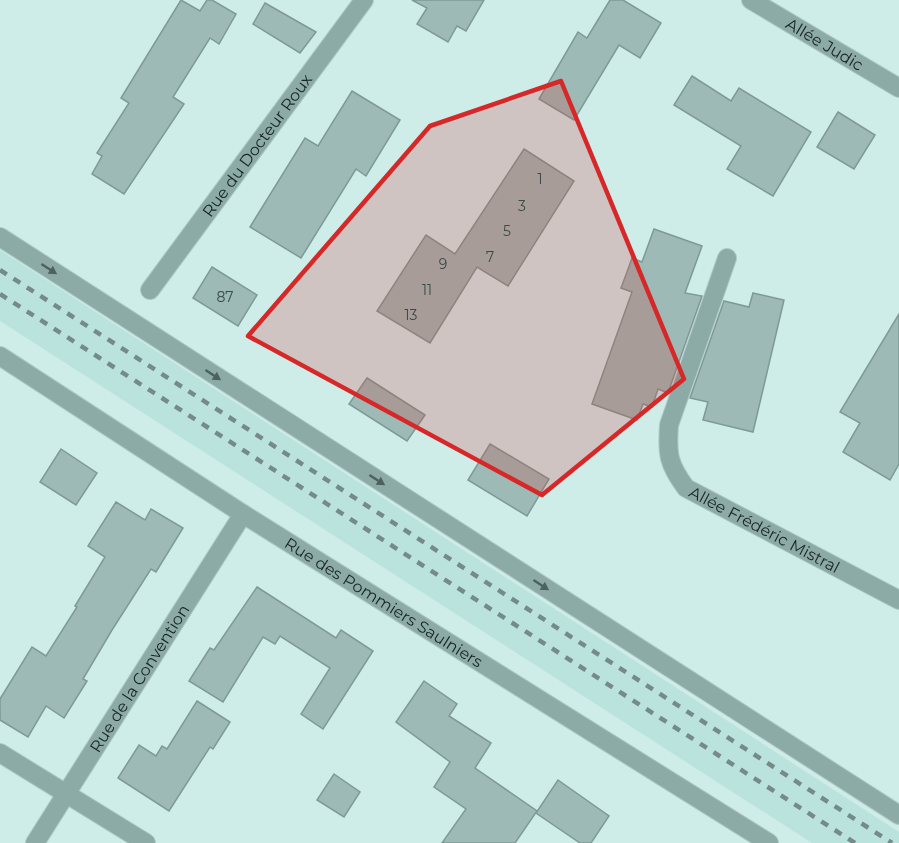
<svg xmlns="http://www.w3.org/2000/svg" width="899" height="843" font-family="Montserrat,sans-serif">
	<rect width="100%" height="100%" fill="#ceece8"/>
	<polygon fill="#bbe3dd" points="0,250 899,832 899,843 812,843 0,321"/>
	<g fill="#9dbab6" stroke="#7e9a96" stroke-width="1.5">
		<polygon points="181,0 200,11 207,0 212,0 236,14 219,44 210,38 173,97 184,104 124,194 92,174 102,156 97,153 129,103 121,98"/>
		<polygon points="412,0 484,0 466,31 457,26 448,42 417,24 427,8"/>
		<polygon points="610,0 623,0 661,23 640,58 619,45 574,120 539,99 578,32 587,38"/>
		<polygon points="265,3 316,32 300,53 253,24"/>
		<polygon points="692,76 731,101 739,88 811,132 773,196 727,169 741,146 674,105"/>
		<polygon points="352,91 400,120 366,176 356,169 301,258 250,227 305,138 318,146"/>
		<polygon points="838,112 875,135 854,169 817,147"/>
		<polygon points="524,149 574,181 508,286 477,267 430,343 377,311 426,235 455,254"/>
		<polygon points="654,229 702,246 685,293 702,296 668,393 658,389 652,407 643,404 637,420 592,404 632,292 621,288 627,272 632,258 642,262"/>
		<polygon points="212,267 257,295 238,326 193,298"/>
		<polygon points="753,293 784,300 753,432 703,420 708,402 690,398 724,301 749,307"/>
		<polygon points="899,314 899,464 890,480 843,452 860,423 840,412"/>
		<polygon points="367,378 425,415 407,441 349,404"/>
		<polygon points="490,444 549,479 527,516 468,480"/>
		<polygon points="61,449 97,473 76,505 40,482"/>
		<polygon points="116,502 145,520 151,509 183,528 156,572 151,569 112,630 83,679 87,681 64,718 46,706 28,737 0,720 0,699 32,647 46,656 77,607 75,606 105,557 88,546"/>
		<polygon points="257,587 336,638 341,630 373,651 323,729 301,714 330,668 280,636 275,644 263,637 223,702 189,681 210,648 214,650"/>
		<polygon points="424,681 457,704 449,716 491,743 475,768 537,811 515,843 442,843 466,809 434,787 450,762 396,722"/>
		<polygon points="197,701 230,722 213,749 210,747 169,811 118,778 139,745 156,756 162,746 167,749"/>
		<polygon points="334,774 360,792 344,817 317,800"/>
		<polygon points="558,780 609,816 591,843 580,843 536,813"/>
	</g>
	<g fill="none" stroke-linecap="round" stroke-linejoin="round">
		<g stroke="#adc8c5" stroke-width="20">
			<g id="minor">
				<path id="s1" d="M751,0L899,88"/>
				<polyline points="0,237 899,815"/>
				<path id="s2" d="M727,258L669,425C667,454 668,464 686,488L899,600"/>
				<path id="s3" d="M150,290L364,0"/>
				<path id="s4" d="M0,356L243,514L769,843"/>
				<polyline points="0,753 146,843"/>
				<path id="s5" d="M35,843L243,514"/>
			</g>
		</g>
		<use href="#minor" stroke="#8caba6" stroke-width="18"/>
		<g stroke="#758b88" stroke-width="4.5" stroke-dasharray="8 8" stroke-linecap="butt">
			<polyline points="0,270 892,843"/>
			<polyline points="0,294 855,843"/>
		</g>
	</g>
	<defs><path id="oneway-solid" d="M-6-.8H1V-3.2L6.5 0L1 3.2V.8H-6Z" transform="scale(1.5)"/></defs>
	<g fill="#4d615e">
		<use href="#oneway-solid" transform="translate(49 269) rotate(33)"/>
		<use href="#oneway-solid" transform="translate(213 375) rotate(33)"/>
		<use href="#oneway-solid" transform="translate(377 480) rotate(33)"/>
		<use href="#oneway-solid" transform="translate(541 585) rotate(33)"/>
	</g>
	<path fill="#d62828" fill-opacity="0.2" stroke="#d62828" stroke-width="4.5" stroke-linejoin="round" d="M561,81L684,379L542,495L248,336L430,126Z"/>
	<g text-anchor="middle" dominant-baseline="central" stroke-width="5" stroke-linejoin="round" paint-order="stroke">
		<g font-size="14" fill="#3a4a48">
			<text x="540" y="179">1</text>
			<text x="522" y="206">3</text>
			<text x="507" y="231">5</text>
			<text x="490" y="257">7</text>
			<text x="443" y="264">9</text>
			<text x="427" y="290">11</text>
			<text x="225" y="297">87</text>
			<text x="411" y="315">13</text>
		</g>
		<g font-size="16" fill="#192523" stroke="#fff">
			<text stroke="none"><textPath href="#s1" startOffset="86">Allée Judic</textPath></text>
			<text stroke="none"><textPath href="#s3" startOffset="180">Rue du Docteur Roux</textPath></text>
			<text stroke="none"><textPath href="#s2" startOffset="333">Allée Frédéric Mistral</textPath></text>
			<text stroke="none"><textPath href="#s4" startOffset="456">Rue des Pommiers Saulniers</textPath></text>
			<text stroke="none"><textPath href="#s5" startOffset="195">Rue de la Convention</textPath></text>
		</g>
	</g>
</svg>
